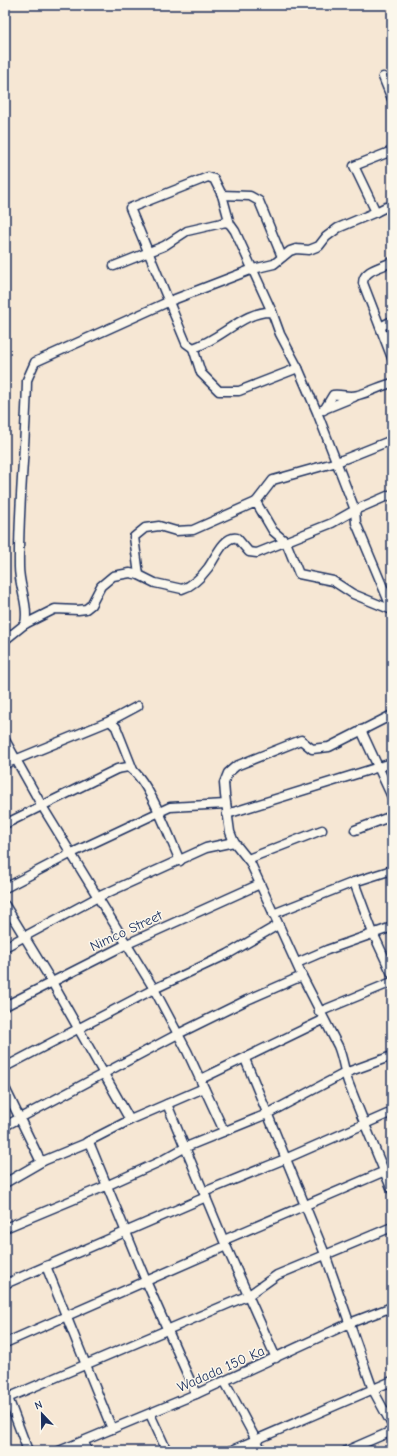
<svg xmlns="http://www.w3.org/2000/svg" width="397" height="1456" font-family="'Comic Neue',sans-serif">
	<rect width="100%" height="100%" fill="#f6e7d4"/>
	<filter id="ink" filterUnits="userSpaceOnUse"><feTurbulence type="fractalNoise" baseFrequency=".025" numOctaves="2"/><feDisplacementMap in="SourceGraphic" scale="8" xChannelSelector="R" yChannelSelector="G"/><feConvolveMatrix kernelMatrix="1 2 1 2 8 2 1 2 1" color-interpolation-filters="sRGB"/></filter>
	<g filter="url(#ink)">
		<g fill="none" stroke-linecap="round" stroke-linejoin="round">
			<g stroke="#1b2f5e" stroke-width="11">
				<g id="minor">
					<polyline points="383,77 392,99"/>
					<polyline points="222,195 250,196 259,201 282,257"/>
					<polyline points="376,212 386,207 392,207"/>
					<path d="M230,224L222,195L214,179L208,177L130,208L186,343L193,348C221,340 244,310 272,312L280,334L298,368L317,412L355,510L356,523L392,609"/>
					<path d="M392,262C382,267 363,270 363,283L392,358"/>
					<polyline points="114,266 164,246 187,231 226,222 230,224 235,231 272,312"/>
					<polyline points="380,327 392,321"/>
					<polyline points="193,348 201,373 219,391 239,391 298,368"/>
					<polyline points="322,410 354,397"/>
					<path d="M324,410L333,395C343,394 349,398 358,395C370,392 381,386 392,383"/>
					<polyline points="256,502 273,480 337,462 392,440"/>
					<polyline points="139,575 134,537 145,528 159,526 176,531 193,530 256,502 273,531 286,542 299,574 333,581 353,594 392,610"/>
					<path d="M25,624C29,606 19,586 19,567C18,505 26,442 27,380L35,362L170,301L253,269L274,264L290,251L296,249L309,250L319,246L326,237L338,228L376,212L354,166L392,151"/>
					<path d="M5,640L25,624L55,609L78,610L86,609L91,605L101,586L113,576L130,573L139,575L155,583L182,589C192,586 202,576 208,568C215,559 224,535 237,538L249,552L257,553L332,523L355,510L392,494"/>
					<path d="M392,715L329,747L312,749L301,740L236,766L228,773L224,783L225,795L230,832L234,842L250,862L302,976L338,1046C343,1058 344,1070 348,1082C362,1118 377,1154 392,1190"/>
					<polyline points="110,721 116,727 133,770"/>
					<polyline points="361,730 392,797"/>
					<polyline points="5,740 42,806 154,989 187,1051 224,1131"/>
					<polyline points="5,764 110,721 138,706"/>
					<polyline points="227,814 392,763"/>
					<path d="M5,824L117,769L128,767C148,777 170,839 180,861"/>
					<polyline points="355,830 392,816"/>
					<polyline points="248,859 322,830"/>
					<polyline points="354,882 373,933 392,974"/>
					<polyline points="5,888 72,853 170,807 226,804"/>
					<polyline points="5,905 52,982 130,1120"/>
					<polyline points="273,914 354,882 392,870"/>
					<polyline points="5,947 98,897 206,848 234,842"/>
					<polyline points="297,963 327,950 392,927"/>
					<polyline points="5,1006 127,944 260,884"/>
					<polyline points="319,1012 392,982"/>
					<polyline points="245,1059 325,1254 373,1390 392,1425"/>
					<polyline points="5,1067 154,989 228,954 278,925"/>
					<polyline points="201,1079 323,1020"/>
					<polyline points="5,1088 39,1158 43,1161"/>
					<polyline points="167,1104 226,1246 276,1358"/>
					<polyline points="5,1126 178,1034 247,1000 302,976"/>
					<polyline points="87,1142 130,1120 204,1088"/>
					<polyline points="5,1183 43,1161 89,1142 146,1281 196,1394"/>
					<polyline points="204,1192 285,1159 392,1112"/>
					<polyline points="5,1228 106,1186 159,1162 186,1147 267,1114 345,1073 392,1056"/>
					<polyline points="224,1240 392,1168"/>
					<polyline points="46,1266 112,1429"/>
					<polyline points="5,1284 206,1197"/>
					<polyline points="5,1343 226,1246"/>
					<polyline points="225,1382 262,1451"/>
					<polyline points="5,1390 28,1451"/>
					<polyline points="5,1399 249,1295 277,1275 392,1227"/>
					<polyline points="150,1414 167,1451"/>
					<polyline points="84,1441 87,1451"/>
					<polyline points="59,1451 196,1394 350,1323 392,1307"/>
					<polyline points="230,1451 392,1381"/>
					<polyline points="346,1451 392,1431"/>
				</g>
			</g>
			<use href="#minor" stroke="#fbf7ec" stroke-width="8"/>
		</g>
	</g>
	<g text-anchor="middle" dominant-baseline="central" stroke-width="3" stroke-linejoin="round" paint-order="stroke">
		<g font-size="14" fill="#1b2f5e" stroke="#fbf7ec">
			<text transform="translate(126 931) rotate(-25)">Nimco Street</text>
			<text transform="translate(221 1369) rotate(-24)">Wadada 150 Ka</text>
		</g>
	</g>
	<rect width="397" height="1456" fill="none" stroke="#fbf7ec" stroke-width="20"/>
	<rect x="10" y="10" width="377" height="1436" fill="none" stroke="#1b2f5e" stroke-width="1.5" filter="url(#ink)"/>
	<g transform="translate(42 1414) rotate(338)" stroke="#fbf7ec" stroke-width="3" paint-order="stroke">
	<path d="M0-3L7 15L0 10L-7 15Z" fill="#1b2f5e"/>
	<text y="-6" font-size="11" font-weight="bold" text-anchor="middle" fill="#1b2f5e">N</text>
	</g>
</svg>
